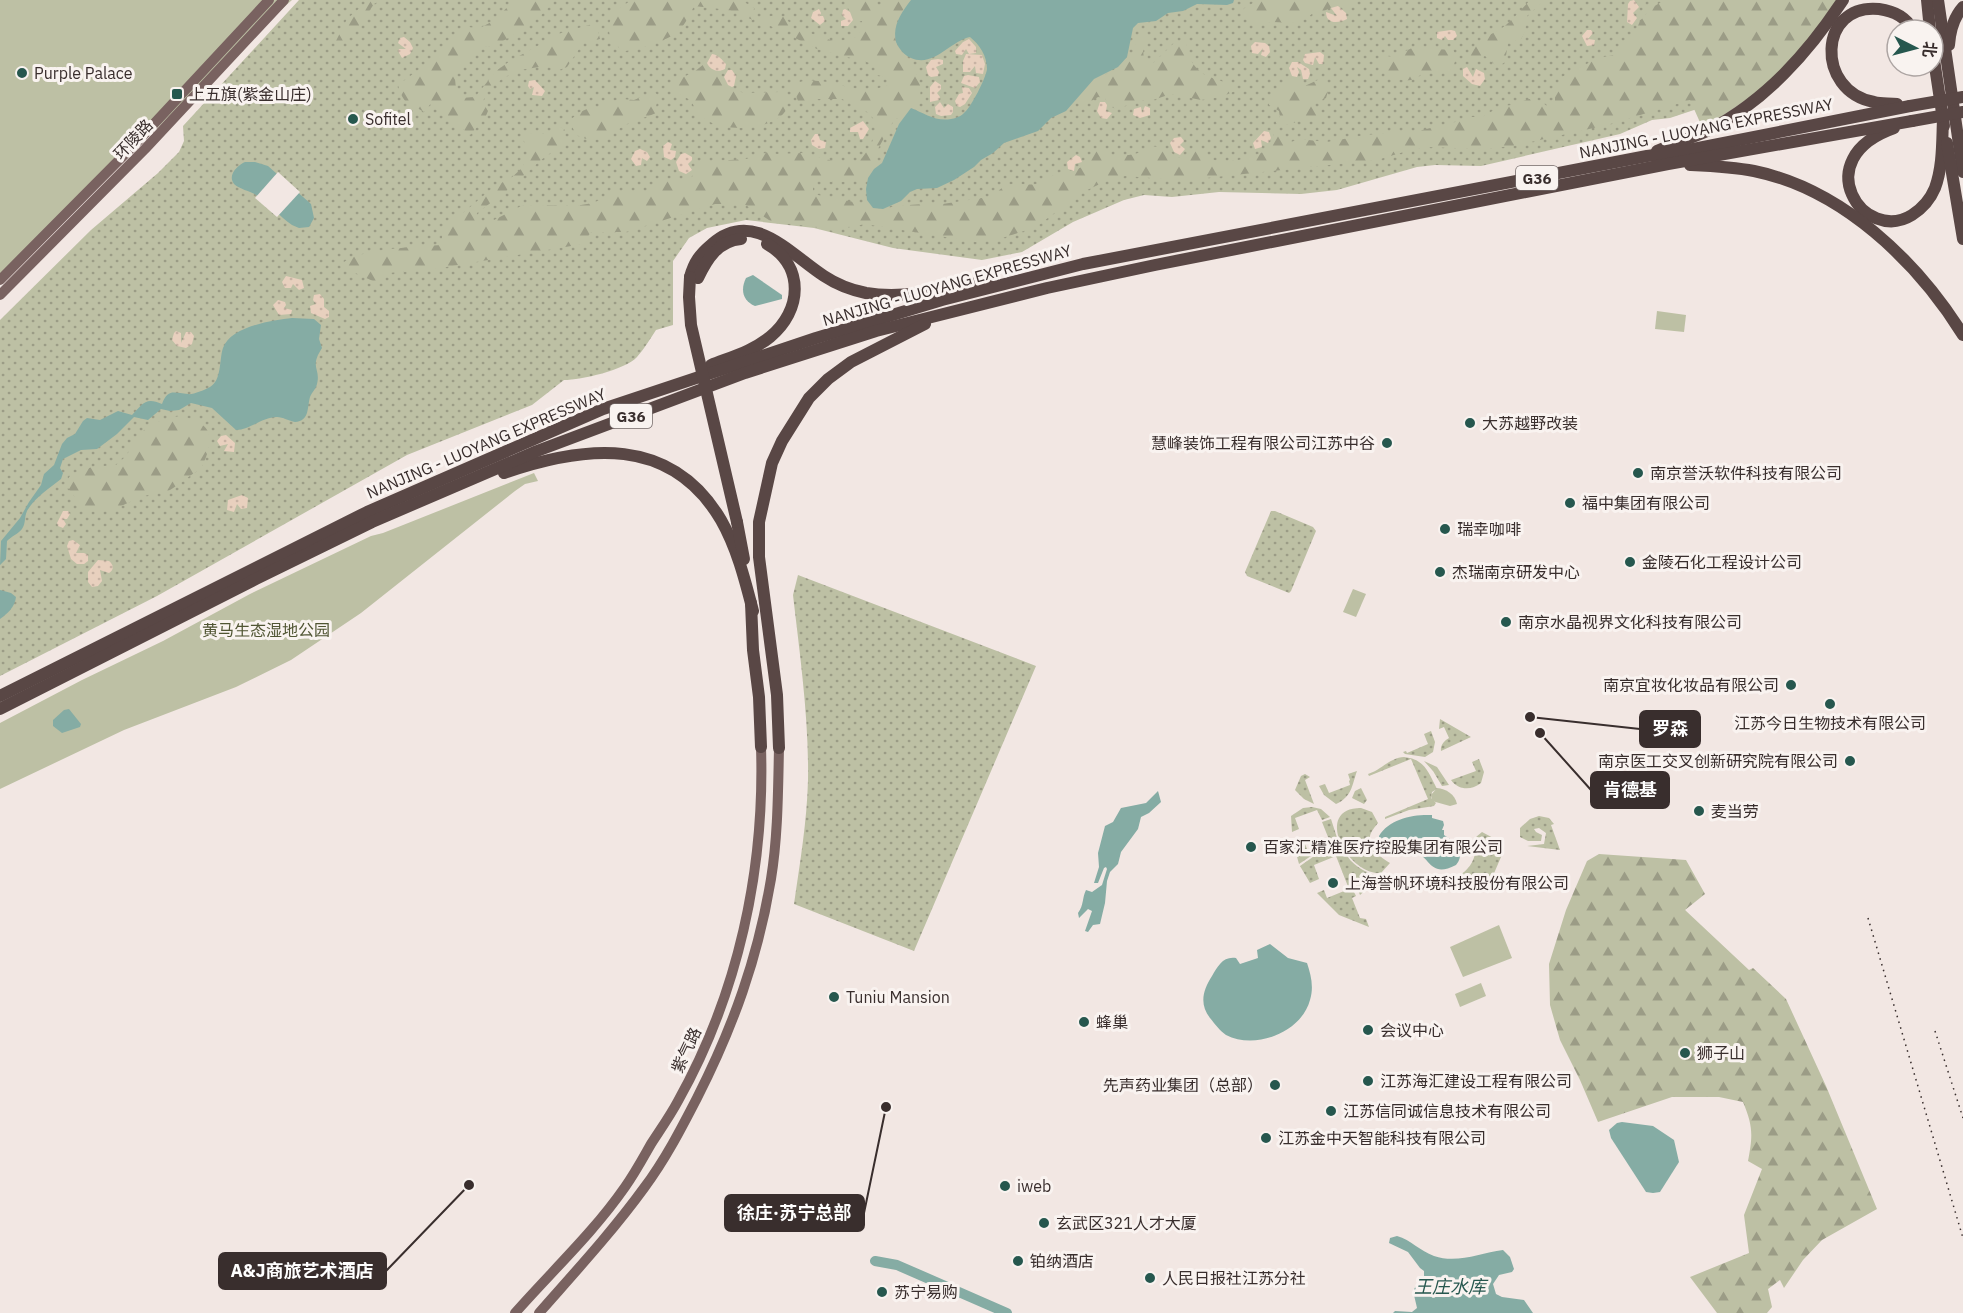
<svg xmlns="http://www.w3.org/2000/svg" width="1963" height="1313" font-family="'IBM Plex Sans','Noto Sans SC',sans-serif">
	<defs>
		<pattern id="grass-dots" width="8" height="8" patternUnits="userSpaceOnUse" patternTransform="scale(1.5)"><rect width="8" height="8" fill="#bdc0a4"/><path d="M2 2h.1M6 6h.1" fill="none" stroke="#9b9c86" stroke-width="1.8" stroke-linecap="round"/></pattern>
		<pattern id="forest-firs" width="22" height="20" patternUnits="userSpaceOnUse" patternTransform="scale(1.5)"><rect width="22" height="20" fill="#bdc0a4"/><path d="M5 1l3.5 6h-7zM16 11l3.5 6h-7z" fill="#9b9c86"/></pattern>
		<pattern id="sand-dots" width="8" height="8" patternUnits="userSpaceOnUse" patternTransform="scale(1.5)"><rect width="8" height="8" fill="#e8d0be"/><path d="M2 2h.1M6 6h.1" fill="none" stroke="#c8b3a4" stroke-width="1.8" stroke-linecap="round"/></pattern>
	</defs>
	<rect width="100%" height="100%" fill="#f2e7e3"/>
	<g fill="url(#grass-dots)">
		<path d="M299,0H1783L1736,96L1670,118L1652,120L1620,134L1481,166L1435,165L1417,167L1337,190L1301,194L1219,192L1172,197L1144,195L1124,200L1073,222L1022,252L982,260L893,248L814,228L746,220L707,228L689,238L673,261V325L656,330C650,339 644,349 637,357C625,370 581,380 564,380L532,405L407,455L157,596L0,676V320L91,230L158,173L179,152L184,141L183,126Z"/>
		<polygon points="1271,511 1275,511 1313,527 1316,531 1291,591 1289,593 1247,576 1245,572"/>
		<path d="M798,575L1036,666L914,951L794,904C800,863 807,821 808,780C809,719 800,656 793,595Z"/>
		<path d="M1440,719L1471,737L1441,751C1440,745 1445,740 1449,738L1444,727L1439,729Z"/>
		<polygon points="1431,731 1435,742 1433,752 1425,757 1405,754 1403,752 1406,751 1407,753 1428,744 1424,734"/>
		<path d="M1404,757C1424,759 1428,771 1437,789L1432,792L1431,798L1436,803L1434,806L1409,810L1385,819V817L1428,799L1411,759L1369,776L1368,774C1383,769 1389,758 1404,757Z"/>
		<path d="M1479,759L1484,772L1481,783C1471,791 1458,790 1451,780L1476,771L1472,762Z"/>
		<polygon points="1424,761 1437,767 1449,785 1442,786 1433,771"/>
		<path d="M1357,771C1352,785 1352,797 1336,804L1324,795L1319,786L1325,784L1329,793L1350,785L1349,781L1350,780L1348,774Z"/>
		<polygon points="1305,774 1310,777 1305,780 1314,804 1304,799 1295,790 1301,776"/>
		<polygon points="1361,788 1367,800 1364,804 1352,798 1355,791"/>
		<polygon points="1312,807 1321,809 1330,817 1322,820 1317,810 1295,818 1299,829 1292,832 1291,816 1303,808"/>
		<path d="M1361,808L1372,812L1378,823C1375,827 1371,831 1370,836C1368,847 1381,858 1390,863L1381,873C1348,876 1312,808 1361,808Z"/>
		<polygon points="1539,816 1549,818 1554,824 1551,825 1560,850 1527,846 1544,844 1546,833 1539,828 1534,829 1536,832 1542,835 1541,841 1528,841 1520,837 1520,828 1530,819"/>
		<polygon points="1331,819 1339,844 1325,849 1323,846 1330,842 1322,822"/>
		<path d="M1482,832L1497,840L1504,850L1492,878L1488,875L1477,890L1466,888L1465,887L1473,881V876L1470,874L1460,877V875C1474,866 1477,853 1476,837Z"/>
		<polygon points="1304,842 1308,851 1316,848 1317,852 1299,864 1294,846"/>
		<path d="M1338,847C1344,849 1346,855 1351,861C1360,870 1369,873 1380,877L1360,895L1358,890L1354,892L1356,896L1352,898L1360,918L1366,919L1369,927L1339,915L1317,893L1324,890L1327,898L1349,889L1336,856L1314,865L1319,879L1310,883L1300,866L1320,852Z"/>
	</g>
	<g fill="url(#forest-firs)">
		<polygon points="369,0 381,0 374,4 359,26 342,42 336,41 347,19"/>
		<path d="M514,0H554C542,19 516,34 496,45C490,48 484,45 478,48C474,50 471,54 469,58C456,72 450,80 461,98L475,97L496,71L510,61L561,33L596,23L600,39L583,43L567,67L559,70L545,66L520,70L505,77L486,90L483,103L488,111L485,118L470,135L432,102L424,112C408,102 404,106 398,85L425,65L439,49L447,48L467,27L480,28L495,20Z"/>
		<path d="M640,0H741L754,8L753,20L729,10L694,6C690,15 684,27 675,34C664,41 636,51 623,51C607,38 607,32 612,13L630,1Z"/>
		<path d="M844,0H872L873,7L887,6L889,0H910C867,55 931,54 919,102L912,106L901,119L895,118L873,158L878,163L866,179L841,182L817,181L813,186V194L869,205L872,208L883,210L894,206L923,204L936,205L995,196C1006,177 1022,187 1037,184C1043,183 1048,177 1054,175C1065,169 1073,173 1085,165L1088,156L1098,148L1106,149V154C1120,157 1140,156 1151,146L1164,148L1173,154L1175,158L1186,157L1189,151L1194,149C1199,151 1202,154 1206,157C1223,166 1253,159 1268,149V145L1272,143L1274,133L1278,130L1285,139L1291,142L1299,139L1327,142L1366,135L1398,132L1410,133L1455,122L1467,117H1482L1501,106L1512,105L1529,99L1541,101L1549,108L1555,101V93L1562,77L1598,58L1614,55L1632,40L1640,21L1651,8L1665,0H1837L1819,28L1771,83L1703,129L1690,100L1607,125L1513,146L1483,149L1427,147L1407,151L1377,160L1197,179L1177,180L1125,176L1104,182L1081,193L1040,224L1024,231L999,239L976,242L865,224L833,231L809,226L772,222L744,204H715L626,232H591L583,244L429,270L387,273L375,282L340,266C353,248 418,247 441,245L443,230L496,185L510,179L522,168L528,154L527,145L522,139L527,133L547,134L561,127L565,130L563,144L541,160L504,193L477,213L476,220L481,222L494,220L521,206L537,205L575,206L593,203L614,193L646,191L657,185L663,179C673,179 690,185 695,172C696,169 696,165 698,162L746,159L768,152L777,154L802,153L837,162L851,163L862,158L870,147L876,132L875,121L869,113L842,99H819L802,103L798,101L792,85C815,73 843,89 867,90C875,90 883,86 891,85L892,81L890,78L877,75L876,69L870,63L817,49L795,38L796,32L801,30L836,42L856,37L863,27L862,21L857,22L854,20Z"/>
		<polygon points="1258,0 1376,0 1363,3 1362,0 1345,6 1336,5 1324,11 1313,13 1307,18 1297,23 1273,22 1253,25 1243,9"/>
		<path d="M1530,0H1545L1527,16L1525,31L1521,39L1508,43L1505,62L1498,67L1485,56L1472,62L1469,55C1477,37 1492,36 1506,25C1515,17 1522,9 1530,0Z"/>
		<polygon points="772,16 784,17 791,24 787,33 761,22 762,17"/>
		<path d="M1141,35L1146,38C1143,49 1141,58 1149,67L1174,43L1183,40L1187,43C1185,56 1197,73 1210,77C1220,81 1229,82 1235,91L1221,97L1201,100L1171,94L1150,101L1143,100L1116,109L1109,106L1105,98L1098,97L1085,105L1077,100L1095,80L1127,63L1133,55L1136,40Z"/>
		<path d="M1412,48L1453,50C1458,57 1455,64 1450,71H1425C1409,87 1399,80 1382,70L1380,61L1387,56L1393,57Z"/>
		<path d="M704,64H710L730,88L744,93L780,92C816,126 703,148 692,101L670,89L668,84L694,72Z"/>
		<path d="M1293,78L1299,79L1301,86C1310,86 1316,78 1325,79L1329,88L1326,98L1313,104L1314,109L1320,115V118C1314,122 1312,120 1305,120C1294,121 1288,128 1276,123V120L1280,117L1279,111L1269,105L1270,98Z"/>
		<path d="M654,92L658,95C658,101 655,106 656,113C648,117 640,118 633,121C611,131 601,149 575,134L570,120L580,112L587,109L596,108L608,102L622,99L634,100Z"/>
		<path d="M179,416C215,423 215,438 201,469C189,475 181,484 170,490C163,494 155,493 148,495C131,499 105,519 86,509C80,505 73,494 68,488L67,481L71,474L92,467L116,465L125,457L144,430L153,423Z"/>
		<path d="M1599,854L1686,860L1705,894L1685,910L1749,970L1753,968L1786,999L1826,1086L1877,1209L1822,1240L1803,1260L1784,1288L1780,1280L1768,1289L1772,1307L1767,1313H1717L1690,1277L1749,1253L1744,1215L1762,1169L1748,1161C1753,1135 1753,1126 1743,1102L1719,1097H1672L1598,1122L1580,1080L1560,1040L1550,1005L1549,964L1566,910L1587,861Z"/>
	</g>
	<g fill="url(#sand-dots)">
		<polygon points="1634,0 1639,7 1633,13 1637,18 1632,25 1627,22 1628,4 1630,1"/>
		<path d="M1338,6L1346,13L1347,19C1339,23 1326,25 1326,12L1337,16L1331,8Z"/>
		<polygon points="819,9 821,13 820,16 823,16 825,21 820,25 811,18 813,12"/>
		<polygon points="845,9 850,12 853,20 848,26 841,26 841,21 846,19 842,15 843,10"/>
		<polygon points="1451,30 1455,31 1457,36 1453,40 1448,40 1445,36 1442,40 1437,38 1437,32"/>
		<polygon points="1587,30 1591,30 1593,33 1588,39 1595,40 1594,45 1587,46 1582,36"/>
		<polygon points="404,37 410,42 413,48 410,54 402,58 398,51 399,49 406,49 398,43 400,38"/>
		<polygon points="969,39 976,47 976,53 969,54 966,49 962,55 956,54 955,51 963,42"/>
		<polygon points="1255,42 1265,43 1269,46 1270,52 1266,57 1261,55 1263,48 1258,54 1252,53 1251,46"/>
		<polygon points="1320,52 1324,55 1323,64 1319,64 1315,57 1313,65 1305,63 1303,60 1305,54"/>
		<path d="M712,54C719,55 722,60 726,64L725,69C718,73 710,70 707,63Z"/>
		<polygon points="966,54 982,55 985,64 983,74 976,73 975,66 970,72 963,72 963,61"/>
		<polygon points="938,59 943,60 943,64 936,67 939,72 938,76 931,77 928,75 926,67 931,60"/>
		<polygon points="1292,62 1298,62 1309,69 1310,74 1308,79 1303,79 1301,70 1297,67 1299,72 1297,77 1292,76 1289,68"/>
		<polygon points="1467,67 1473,77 1476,69 1484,73 1485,79 1480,86 1472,84 1463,76 1463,69"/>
		<polygon points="728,70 732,70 736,76 734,86 732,87 728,85 724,77"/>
		<polygon points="968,75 979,77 980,82 975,88 961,83 964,76"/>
		<polygon points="535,80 545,91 542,96 532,95 534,87 530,89 528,86 529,81"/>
		<polygon points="935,81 941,85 941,89 937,93 940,97 939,100 930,102 930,87"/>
		<polygon points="962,87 969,88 972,93 965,104 960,107 957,106 955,101 959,94 963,93"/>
		<polygon points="940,102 944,108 948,104 953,107 953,112 951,115 941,116 936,114 935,107"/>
		<polygon points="1100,102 1105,102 1107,105 1106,111 1112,113 1107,119 1101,118 1097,111"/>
		<polygon points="1145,106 1150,108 1150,115 1140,118 1133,115 1134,109 1141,107 1142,113"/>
		<polygon points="863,121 869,129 863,139 860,139 858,132 850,132 850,128"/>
		<polygon points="1264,131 1269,132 1271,138 1268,143 1261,140 1262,147 1255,149 1253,143"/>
		<polygon points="815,134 818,134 820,140 826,142 825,148 819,149 812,145 811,140"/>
		<polygon points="1181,137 1184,141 1180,145 1185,149 1180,155 1174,152 1170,143 1174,138"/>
		<polygon points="668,142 672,144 670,150 676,151 675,157 671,160 664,157 663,146"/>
		<polygon points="640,149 647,152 650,157 647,161 642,158 641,165 636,166 631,159 635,151"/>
		<polygon points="685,153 692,157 692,160 688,164 692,170 686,174 679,171 676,162 681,154"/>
		<polygon points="1076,155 1080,157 1082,162 1075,164 1074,171 1068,169 1067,162"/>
		<polygon points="286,276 302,280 304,288 299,290 293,284 291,288 285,288 282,282"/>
		<polygon points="320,294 324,299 324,307 329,311 329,317 325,319 311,313 310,306 316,304 313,300 314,295"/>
		<polygon points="278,300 285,302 286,305 284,308 292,310 291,314 279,315 273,305"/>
		<polygon points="176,331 181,333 181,343 186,332 191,332 194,336 192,344 186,348 177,346 172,340 174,333"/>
		<polygon points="226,435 235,443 234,452 224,451 228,444 220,446 217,441 221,436"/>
		<polygon points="242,495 248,498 247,508 241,509 237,504 234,512 227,510 228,500"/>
		<polygon points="63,511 68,511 70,514 67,519 63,519 66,524 63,528 58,526 57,523"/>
		<polygon points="73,540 80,545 76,553 84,553 88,555 88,561 84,564 77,564 71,559 67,546 69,541"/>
		<path d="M98,560L109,561C114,565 114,570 109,573L100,570L102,581L98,586L92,587L88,582V572Z"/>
	</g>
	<g fill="#bdc0a4">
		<polygon points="0,0 292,0 244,43 0,282"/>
		<polygon points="1657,311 1686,315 1684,332 1655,329"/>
		<polygon points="534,473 538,481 525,484 515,491 361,613 291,660 236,687 124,730 0,789 0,723 82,680 163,641 250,594 371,536 383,533"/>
		<polygon points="1353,589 1366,594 1356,617 1343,612"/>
		<path d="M1437,788C1446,789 1455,794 1457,804L1450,806L1432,801L1431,795Z"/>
		<polygon points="1499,925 1512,958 1463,977 1450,947"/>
		<polygon points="1481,983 1486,996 1460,1007 1455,994"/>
	</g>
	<g fill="#85aca4">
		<path d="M911,0H1234L1233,3L1227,5L1197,4L1183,11L1168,13L1156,21L1138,23L1133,28L1127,57L1118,67L1094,79L1066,111L1051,118L1038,131L1004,143L993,153L981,160L974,167L954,180L937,188L917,189L910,192L901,201L883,209L873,208L867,200L866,189L868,178L874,169L882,163L899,124L911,108C924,113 936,122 951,119C954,119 961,116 963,114C971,108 986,78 987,69C987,56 980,45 970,37C950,41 934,68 911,58C904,55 899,49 896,42C892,25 902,12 911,0Z"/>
		<path d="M245,162H255L268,166L311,204L314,218L309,227L299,228L292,225C279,216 269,203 256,195C250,191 239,189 234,184C227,175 238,165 245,162Z"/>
		<path d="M753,275L782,295V299L755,306C743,301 740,290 746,278Z"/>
		<path d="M292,318L314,319L321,325L319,339L322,348C309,368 321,368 317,384C316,389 312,392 310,397C307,407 310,421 295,422C289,421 283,417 277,417C262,417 250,430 236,430L212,408L191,403L179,410L170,411L161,409L148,420L134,417L117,434L97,449L81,450L63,459L60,468L63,473L61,479C50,488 34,498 27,511C24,518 26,523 22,529C18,534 12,536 7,541L6,559L0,565L1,541L20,518L29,502L41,485L44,474L54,465L62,444L67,438L75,434L83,421L87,418L100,420L118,411L132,415C142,405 145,396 162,404C168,388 174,393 188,394C192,395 205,390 210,387C222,380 219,360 223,348C230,327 272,320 292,318Z"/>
		<path d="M0,590L11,593L16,597C15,607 7,614 0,619Z"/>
		<polygon points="69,709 81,724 80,727 62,733 53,726 53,720 64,710"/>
		<path d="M1158,791L1161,802L1149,813L1141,817L1138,829L1121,852L1118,864L1110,872L1107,881L1105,903L1100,924L1093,925L1088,932L1085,931L1092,911L1088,909L1079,918L1078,913C1084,905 1082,898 1086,890L1092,892L1102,885L1107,869L1106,867L1104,868L1098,883H1094L1099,867L1098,853L1105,826L1113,822L1121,808L1146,803Z"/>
		<path d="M1432,815V818L1443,821L1444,825L1442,830H1444V835L1453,841L1456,840C1458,849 1464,856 1456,865C1429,879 1431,856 1413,851C1406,849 1401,855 1394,856C1384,853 1379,847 1379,836C1389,819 1413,814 1432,815Z"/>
		<path d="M1270,944L1288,958L1307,963C1311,975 1314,987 1310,1000C1301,1033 1255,1050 1226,1035C1220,1031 1215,1024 1210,1018C1199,1004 1203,990 1212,976C1218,966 1223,956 1236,958L1240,964L1258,958L1257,950Z"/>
		<polygon points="1622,1122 1653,1126 1674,1140 1679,1162 1660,1192 1653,1193 1646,1192 1611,1138 1609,1130 1617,1123"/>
		<path d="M1397,1236C1411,1240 1420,1251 1434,1256C1457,1264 1480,1253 1503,1250L1510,1257L1514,1269L1512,1272L1499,1275L1493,1284L1496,1294L1502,1297L1524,1300L1533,1313H1393L1395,1311L1412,1312L1417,1308C1413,1288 1410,1293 1424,1276V1271L1420,1268L1408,1252L1389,1243L1390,1238Z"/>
	</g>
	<polygon fill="#f2e7e3" points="278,172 300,192 277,217 255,198"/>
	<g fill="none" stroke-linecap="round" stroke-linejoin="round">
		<polyline stroke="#85aca4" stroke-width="10" points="875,1261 897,1265 1007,1313"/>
		<g stroke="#796260" stroke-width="10">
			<polyline points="0,280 137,142 269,0"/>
			<polyline points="0,295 145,149 284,0"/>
			<path d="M515,1313C552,1271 593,1233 625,1187C635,1173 643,1158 651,1144C660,1130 670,1116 678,1101C738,994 765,870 761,747"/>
			<path d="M539,1313C575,1272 612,1232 644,1188C665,1160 681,1129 697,1098C733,1027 758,958 771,879C778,836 778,791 779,748"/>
		</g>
		<g stroke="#594745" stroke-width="12">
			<polyline points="1927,0 1930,30"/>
			<polyline points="1938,0 1963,172"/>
			<path d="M1949,45C1950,31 1954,17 1963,7"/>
			<polyline points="1933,53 1944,126"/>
			<path d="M1897,104C1889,103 1881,104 1874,102C1815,91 1818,3 1879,9C1894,11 1906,17 1913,30"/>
			<path d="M1894,128C1806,159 1864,245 1912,215C1923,208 1930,200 1935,188C1943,166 1942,142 1943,119"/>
			<polyline points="1947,143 1963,239"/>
			<path d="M1657,151C1674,143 1692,138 1709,130C1766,100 1808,53 1843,0"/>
			<path d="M1690,165C1711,166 1733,167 1754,171C1842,189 1917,261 1963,335"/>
			<path d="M690,277C694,262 700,254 712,244C753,208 790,254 824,276C836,284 851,290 866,293C907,300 953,287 993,280"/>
			<path d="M698,278C707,259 718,241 741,239"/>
			<path d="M711,365C731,357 753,351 770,337C802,311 805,266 767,244"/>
			<path d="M504,473C585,445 671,435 721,520C737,548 745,580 753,611"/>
			<polyline points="737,522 744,559"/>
			<polyline points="751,603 753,650 759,697 761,747"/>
			<polyline points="0,696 367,512 603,409 816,338 942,300 1083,264 1647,156 1678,152 1910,106"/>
			<polyline points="0,709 256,579 372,522 537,451 745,373 876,331 1047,288 1155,265 1668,164 1912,121"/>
			<polyline points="779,748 777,695 759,557 759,522 772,463 782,441 809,398 828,379 851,362 925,324"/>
		</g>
		<g stroke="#392e2d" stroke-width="1.5" stroke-dasharray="1.5 4.5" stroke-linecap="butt">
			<polyline points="1868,918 1963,1238"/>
			<polyline points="1935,1031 1963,1118"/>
		</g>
		<g stroke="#594745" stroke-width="12">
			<polyline points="1910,106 1963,97"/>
			<polyline points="1912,121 1963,112"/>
			<polyline points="690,277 689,297 691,325 737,522"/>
		</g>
	</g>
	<g fill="#26574e" stroke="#f9f3f0" stroke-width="2">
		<circle cx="22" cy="73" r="6"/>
		<rect x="171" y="88" width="12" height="12" rx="3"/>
		<circle cx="353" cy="119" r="6"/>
		<circle cx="1470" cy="423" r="6"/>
		<circle cx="1387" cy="443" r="6"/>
		<circle cx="1638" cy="473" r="6"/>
		<circle cx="1570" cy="503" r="6"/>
		<circle cx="1445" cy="529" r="6"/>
		<circle cx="1630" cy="562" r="6"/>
		<circle cx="1440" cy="572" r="6"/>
		<circle cx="1506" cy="622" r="6"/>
		<circle cx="1791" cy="685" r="6"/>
		<circle cx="1830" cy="704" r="6"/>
		<circle cx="1850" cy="761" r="6"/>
		<circle cx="1699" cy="811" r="6"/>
		<circle cx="1251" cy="847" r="6"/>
		<circle cx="1333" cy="883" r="6"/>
		<circle cx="834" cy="997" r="6"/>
		<circle cx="1084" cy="1022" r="6"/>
		<circle cx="1368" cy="1030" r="6"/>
		<circle cx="1685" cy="1053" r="6"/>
		<circle cx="1368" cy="1081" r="6"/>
		<circle cx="1275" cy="1085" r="6"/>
		<circle cx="1331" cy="1111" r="6"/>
		<circle cx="1266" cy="1138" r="6"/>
		<circle cx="1005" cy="1186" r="6"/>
		<circle cx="1044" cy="1223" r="6"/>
		<circle cx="1018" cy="1261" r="6"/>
		<circle cx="1150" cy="1278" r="6"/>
		<circle cx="882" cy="1292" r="6"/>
	</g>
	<g text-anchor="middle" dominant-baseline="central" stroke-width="6" stroke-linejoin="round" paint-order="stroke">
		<g fill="#f9f3f0" stroke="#736968" stroke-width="1.5">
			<rect x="1516" y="166" width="42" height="24" rx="4.5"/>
			<rect x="610" y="404" width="42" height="24" rx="4.5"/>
		</g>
		<g font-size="15" font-weight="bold" fill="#392e2d">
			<text x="1537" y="178">G36</text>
			<text x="631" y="416">G36</text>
		</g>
		<g font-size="16" fill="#392e2d" stroke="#f9f3f0" text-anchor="start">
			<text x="34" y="73">Purple Palace</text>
			<text x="189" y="94">上五旗(紫金山庄)</text>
			<text x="365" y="119">Sofitel</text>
			<text x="1482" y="423">大苏越野改装</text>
			<text x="1375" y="443" text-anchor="end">慧峰装饰工程有限公司江苏中谷</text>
			<text x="1650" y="473">南京誉沃软件科技有限公司</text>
			<text x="1582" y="503">福中集团有限公司</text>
			<text x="1457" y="529">瑞幸咖啡</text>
			<text x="1642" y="562">金陵石化工程设计公司</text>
			<text x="1452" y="572">杰瑞南京研发中心</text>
			<text x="1518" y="622">南京水晶视界文化科技有限公司</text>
			<text x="1779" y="685" text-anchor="end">南京宜妆化妆品有限公司</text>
			<text x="1830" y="723" text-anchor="middle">江苏今日生物技术有限公司</text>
			<text x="1838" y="761" text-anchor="end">南京医工交叉创新研究院有限公司</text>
			<text x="1711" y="811">麦当劳</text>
			<text x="1263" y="847">百家汇精准医疗控股集团有限公司</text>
			<text x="1345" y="883">上海誉帆环境科技股份有限公司</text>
			<text x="846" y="997">Tuniu Mansion</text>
			<text x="1096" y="1022">蜂巢</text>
			<text x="1380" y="1030">会议中心</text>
			<text x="1697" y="1053">狮子山</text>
			<text x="1380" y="1081">江苏海汇建设工程有限公司</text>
			<text x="1263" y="1085" text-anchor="end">先声药业集团（总部）</text>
			<text x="1343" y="1111">江苏信同诚信息技术有限公司</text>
			<text x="1278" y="1138">江苏金中天智能科技有限公司</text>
			<text x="1017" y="1186">iweb</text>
			<text x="1056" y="1223">玄武区321人才大厦</text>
			<text x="1030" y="1261">铂纳酒店</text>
			<text x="1162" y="1278">人民日报社江苏分社</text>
			<text x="894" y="1292">苏宁易购</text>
		</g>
		<g font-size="16" fill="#392e2d" stroke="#f9f3f0">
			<text transform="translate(1706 128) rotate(-11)">NANJING - LUOYANG EXPRESSWAY</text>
			<text transform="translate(133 139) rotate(-46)">环陵路</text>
			<text transform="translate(947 285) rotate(-16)">NANJING - LUOYANG EXPRESSWAY</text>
			<text transform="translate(486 443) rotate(-23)">NANJING - LUOYANG EXPRESSWAY</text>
			<text transform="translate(686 1050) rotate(-65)">紫气路</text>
		</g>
		<g font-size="16" fill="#505533" stroke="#f9f3f0">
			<text x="266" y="630">黄马生态湿地公园</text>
		</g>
		<g font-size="18" font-style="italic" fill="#26574e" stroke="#f9f3f0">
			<text x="1450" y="1286">王庄水库</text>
		</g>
	</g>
	<path fill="none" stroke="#392e2d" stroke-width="2" d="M1530 717L1640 729M1540 733L1591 790M886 1107L864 1213M469 1185L386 1271"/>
	<g fill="#392e2d" stroke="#f9f3f0" stroke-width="2">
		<circle cx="1530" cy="717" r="6"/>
		<circle cx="1540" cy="733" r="6"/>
		<circle cx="886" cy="1107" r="6"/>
		<circle cx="469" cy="1185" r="6"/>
	</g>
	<g fill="#392e2d" stroke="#392e2d" stroke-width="2">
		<rect x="1640" y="711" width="60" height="36" rx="6"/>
		<rect x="1591" y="772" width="78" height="36" rx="6"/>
		<rect x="725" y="1195" width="139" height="36" rx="6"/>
		<rect x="219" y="1253" width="167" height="36" rx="6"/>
	</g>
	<g font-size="18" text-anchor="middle" font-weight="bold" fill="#fff">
		<text x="1670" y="735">罗森</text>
		<text x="1630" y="796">肯德基</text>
		<text x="794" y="1219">徐庄·苏宁总部</text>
		<text x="302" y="1277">A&amp;J商旅艺术酒店</text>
	</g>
	<g transform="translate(1915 48) rotate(96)"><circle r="28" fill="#f9f3f0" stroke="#aca4a2" stroke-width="1.5"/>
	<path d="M0-4.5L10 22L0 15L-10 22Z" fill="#26574e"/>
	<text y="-9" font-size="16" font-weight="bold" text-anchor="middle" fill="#392e2d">北</text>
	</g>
</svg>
